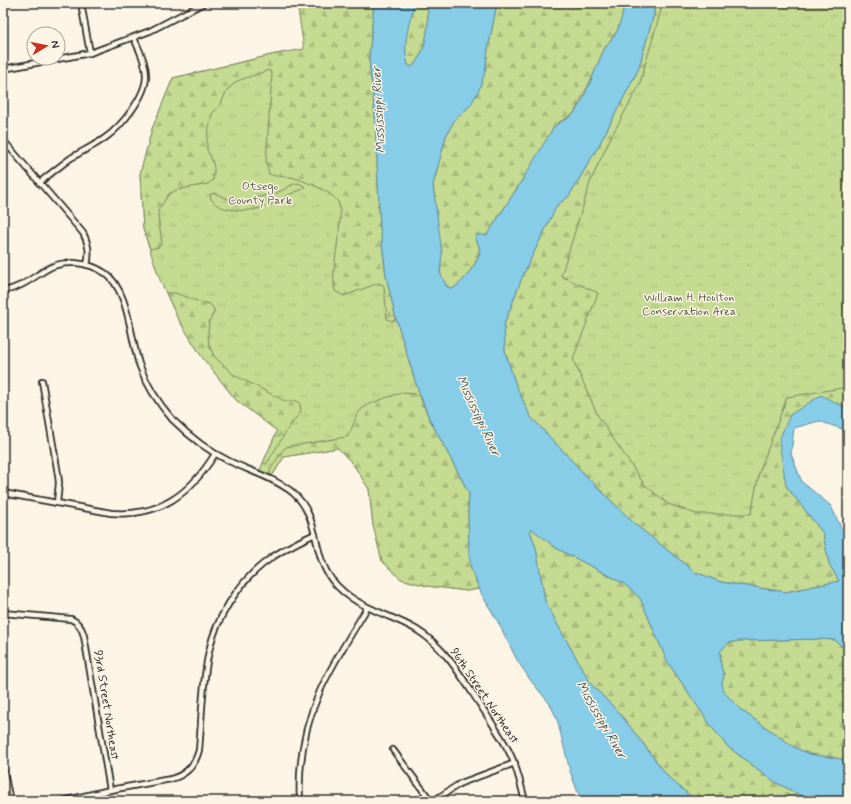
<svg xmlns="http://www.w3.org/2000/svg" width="851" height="804" font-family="Mynerve,sans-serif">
	<defs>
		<pattern id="grass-tufts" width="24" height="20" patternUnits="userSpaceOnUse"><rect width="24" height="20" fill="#c5db91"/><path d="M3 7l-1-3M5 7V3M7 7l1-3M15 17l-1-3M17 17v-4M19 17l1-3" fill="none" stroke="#a9bc7d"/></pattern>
		<pattern id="forest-firs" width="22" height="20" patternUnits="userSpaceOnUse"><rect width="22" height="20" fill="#c5db91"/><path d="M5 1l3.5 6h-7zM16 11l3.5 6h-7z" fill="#a9bc7d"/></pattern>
		<pattern id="wetland-marsh" width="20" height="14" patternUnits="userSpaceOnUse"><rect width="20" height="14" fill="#c5db91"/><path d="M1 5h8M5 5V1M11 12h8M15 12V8" fill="none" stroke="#a9bc7d"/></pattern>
	</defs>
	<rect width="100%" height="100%" fill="#fcf5e5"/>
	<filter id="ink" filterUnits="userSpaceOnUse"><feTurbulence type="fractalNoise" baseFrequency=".025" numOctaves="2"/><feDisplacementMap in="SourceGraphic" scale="8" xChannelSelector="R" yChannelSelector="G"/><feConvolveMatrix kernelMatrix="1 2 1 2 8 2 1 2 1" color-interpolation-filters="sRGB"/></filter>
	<g filter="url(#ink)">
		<g fill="url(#grass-tufts)" stroke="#78835e">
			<polygon points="661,3 848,3 848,422 813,415 791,427 789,454 794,488 821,524 659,543 523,283"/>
			<polygon points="371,39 380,227 386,276 395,315 416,384 429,418 469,493 471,569 479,589 467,591 427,586 401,579 382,561 373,525 369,489 353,464 338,448 284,457 271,478 259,472 277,431 236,400 202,357 177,317 160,280 143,229 140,174 152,129 173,78 276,54"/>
		</g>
		<g fill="url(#forest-firs)" stroke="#78835e">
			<path d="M297,3H374L369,59L375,115L380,227L386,276L395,315V320L392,321L387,319L384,286L381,284H376L344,296L335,291C329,269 346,217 338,202C333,194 322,189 313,185C306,182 297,178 290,177C282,176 276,177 269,174L266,162L272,74L269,70L237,81L227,90L221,104L212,114L207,137V150L212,160L214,168V174L213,180L208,184L176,190L168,195L158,211V216L162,243L159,247L150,249L143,229L140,174L152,129L173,78L276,54L304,49Z"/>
			<path d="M415,3H427C430,24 427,51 412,67L408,65C402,44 408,23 415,3Z"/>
			<path d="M497,3H624L622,17L617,31L604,49L591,80L574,113L567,118L559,122L487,235L483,236L479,235L475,238C477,242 480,246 479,250C479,262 462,284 452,289C443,285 439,276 441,267L433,185L446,136L455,119L470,106L485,72L488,49Z"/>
			<polygon points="654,3 663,3 639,86 610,139 591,180 561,276 598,293 573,359 598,416 644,484 668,504 696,514 751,514 759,473 787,397 848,387 848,409 821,396 790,415 786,486 823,533 829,564 839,581 786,592 721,582 695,572 636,525 588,478 530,416 515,383 505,351 504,325 523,275 557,205 569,196 598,147 638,70 654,14"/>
			<polygon points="166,293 175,293 200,302 210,304 214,309 214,313 209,322 208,333 209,345 214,356 234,375 285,401 297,401 300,404 301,412 289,427 267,463 265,464 263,463 277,431 236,400 202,357 177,317"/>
			<path d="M402,393L415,394L420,397L429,418L469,493L468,514L471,569L479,589L467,591L427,586L401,579L382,561L373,525L369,489L353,464L338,448L284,457L272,476L270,473V470L282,451L286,447L346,437C352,433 354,418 359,412C364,404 393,395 402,393Z"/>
			<polygon points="532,529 556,548 623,583 640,598 667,661 711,726 727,746 775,782 811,801 696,801 669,778 621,715 591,684 556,622 545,601 536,548 530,531"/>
			<polygon points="819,639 835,640 848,652 848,760 809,754 794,747 741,710 724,692 722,684 724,674 721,667 720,652 728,643 738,641"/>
		</g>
		<path fill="url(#wetland-marsh)" stroke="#78835e" d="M299,183L304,186V188L301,190C287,194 275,204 261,208C248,212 215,213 210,196L211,194L214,193L228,199L245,201L281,191L294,184Z"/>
		<path fill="#87cde8" stroke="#628c9c" d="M374,3H415C409,23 402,44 408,65L412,67C427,52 430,23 427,3H497L488,49L485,72L479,90L470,106L455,119L446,136L433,185L442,253L440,273L447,287L452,289C462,284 479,262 480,251C480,245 475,241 476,235H487L523,179L553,128C559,121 569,120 575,112C588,93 594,70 604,50C607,44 612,39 616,33C621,23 623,13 624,3H654V14L638,70L598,147L569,196L557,205L523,275L504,325L505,351L515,383L530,416L588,478L636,525L695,572L721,582L786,592L839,581L829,564L823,533L786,486L779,440L790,415L821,395L848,409V431L819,421L794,428L791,454L802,482L831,506L848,543V652L835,640L819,639L738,641L728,643L720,652L721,667L724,674L722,684L724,692L741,710L794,747L809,754L848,760V801H811L775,782L727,746L711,726L667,661L640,598L623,583L556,548L532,529L530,531L536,548L545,601L556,622L591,684L621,715L669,778L696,801H581L570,771L557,719L550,704L531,681L517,660L498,622L482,595L471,569L469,554L468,514L469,493L429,418L416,384L395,315L386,276L380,227L375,115L369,59Z"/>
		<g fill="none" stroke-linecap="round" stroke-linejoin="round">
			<g stroke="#2b2b2b" stroke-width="8">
				<g id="minor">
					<polyline points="81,3 90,53"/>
					<polyline points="3,69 90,53 150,31 204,3"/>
					<path d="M3,140L83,233C89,244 90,253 87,265"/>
					<path d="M39,183C50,174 60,166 71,158C82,151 94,146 105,138C122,126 146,96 146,76C146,62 139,50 134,38"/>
					<path d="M3,291C21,288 32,278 47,269C64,259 89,262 105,273C129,290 130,337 139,364C146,384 159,404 173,420C190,437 208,451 229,461C250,471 274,478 292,492C321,516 311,553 332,580C355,609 389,613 417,630C448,649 465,683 485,712C494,727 505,741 512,758C518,771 521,786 525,801"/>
					<polyline points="42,381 58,474 59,483 57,503"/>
					<path d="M3,493L111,513C160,517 190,494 215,454"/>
					<path d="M3,613L71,619C78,622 82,628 84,636L110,790"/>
					<polyline points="393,750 431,801"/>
					<polyline points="3,768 10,801"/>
					<path d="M63,801L110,790L171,779C186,775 195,766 199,750C202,717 202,683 209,651C216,619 237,585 263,564C278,552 297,542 315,534"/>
					<path d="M300,801C298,764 305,725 320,691C333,662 351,635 367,608"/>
					<polyline points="433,801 461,783 515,763"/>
				</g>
			</g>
			<use href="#minor" stroke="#fcf5e5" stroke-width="4.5"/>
		</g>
	</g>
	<g text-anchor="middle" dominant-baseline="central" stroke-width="3" stroke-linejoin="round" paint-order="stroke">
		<g font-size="12" fill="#525744" stroke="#fcf5e5">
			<text x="260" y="187">Otsego<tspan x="260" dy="14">County Park</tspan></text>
			<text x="689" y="298">William H. Houlton<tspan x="689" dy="14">Conservation Area</tspan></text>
		</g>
		<g font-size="12" fill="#2b2b2b" stroke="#fcf5e5">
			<text transform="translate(484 696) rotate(56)">96th Street Northeast</text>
			<text transform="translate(106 705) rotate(81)">93rd Street Northeast</text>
		</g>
		<g font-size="13" font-style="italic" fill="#42545a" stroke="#fcf5e5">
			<text transform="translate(379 110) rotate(-93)">Mississippi River</text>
			<text transform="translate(478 416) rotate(65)">Mississippi River</text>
			<text transform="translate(601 720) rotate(60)">Mississippi River</text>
		</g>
	</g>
	<rect width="851" height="804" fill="none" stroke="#fcf5e5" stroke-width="16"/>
	<rect x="8" y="8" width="835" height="788" fill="none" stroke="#2b2b2b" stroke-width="1.5" filter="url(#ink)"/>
	<g transform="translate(46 46) rotate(80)"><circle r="19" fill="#fcf5e5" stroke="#a8a49b"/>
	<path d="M0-3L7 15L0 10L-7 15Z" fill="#c8321e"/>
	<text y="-6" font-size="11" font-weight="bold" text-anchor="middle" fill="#2b2b2b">N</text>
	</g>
</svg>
